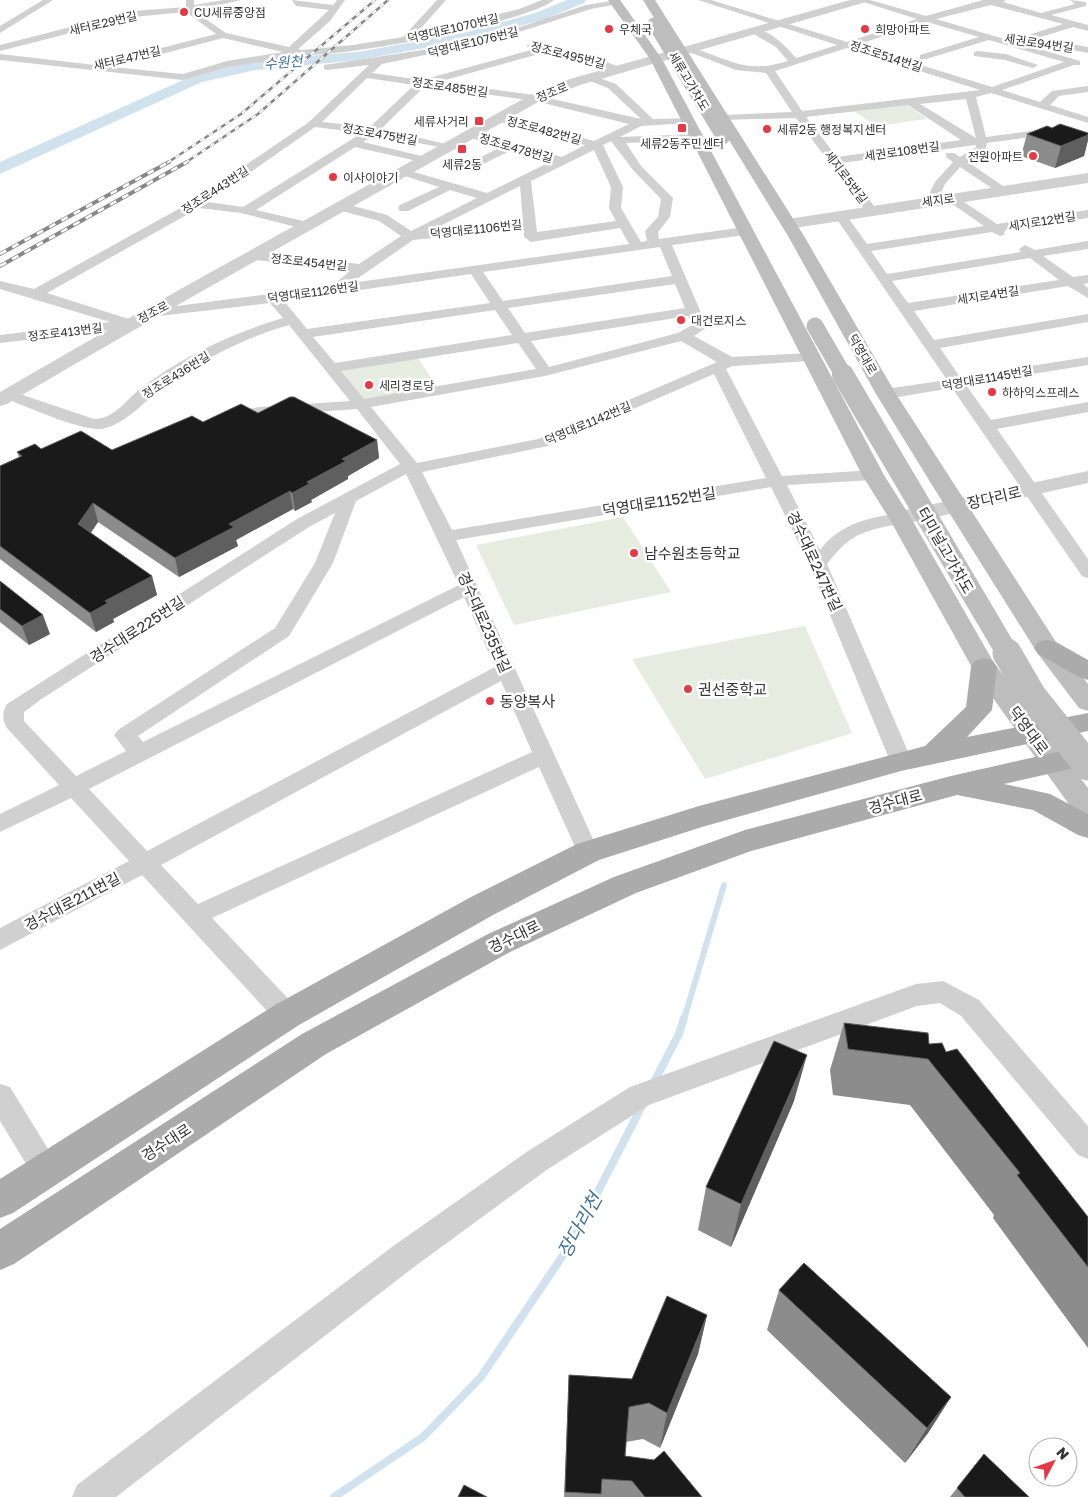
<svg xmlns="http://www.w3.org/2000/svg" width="1088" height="1497" font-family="'Golos Text','Noto Sans KR',sans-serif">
	<rect width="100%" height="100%" fill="#fff"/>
	<g fill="#e6ecdf">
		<polygon points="906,104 927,119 877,126 853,111"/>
		<polygon points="418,358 437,387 363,400 339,371"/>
		<polygon points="623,517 671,592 514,625 476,545"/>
		<polygon points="805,626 852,733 705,779 632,659"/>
	</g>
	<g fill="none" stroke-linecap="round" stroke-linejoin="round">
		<polyline stroke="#cfe2ee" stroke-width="6" points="684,1019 724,885"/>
		<g stroke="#cfe2ee" stroke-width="8">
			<polyline points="654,1082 679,1034 684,1018"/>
			<polyline points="334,1497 423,1437 481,1377 572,1242 642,1106"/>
		</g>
		<polygon fill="#cfe2ee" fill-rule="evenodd" points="567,0 586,0 584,3 545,19 469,40 358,60 256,70 202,82 0,174 0,162 192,76 256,60 358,52 467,32 535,13"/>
		<g fill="#d0d0d0" fill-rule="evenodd">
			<polygon points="43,0 53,0 0,33 0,26"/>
			<path d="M186,0H194V5L223,0H241L194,11L226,33L289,47L329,10L296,6L292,0L333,5L337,0H345L330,21L298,49L302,50L353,45L403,37L437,0H446L415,35L519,9L542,0H554C529,22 327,62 292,54L285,58L228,67L183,80L0,60V54L95,65L216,34L186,12L133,17L0,51V45L133,11L186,7ZM223,38L283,52L227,61L183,74L112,67Z"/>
			<path d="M618,0V4L591,9L491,41L382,64L372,73L422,80L534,49L526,46L531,43L589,56L626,69L621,72L546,52L438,82L535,95L641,119L608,88L587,80L586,78L591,75L616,84L653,119L693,118V122L689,123L641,126L620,137L697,134L703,137L697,140L626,143L641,166L673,198L670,217L658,232L659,239L745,227L751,231L745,235L672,245L707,327L694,336L732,357L810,353L817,357L810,361L732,366L726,369L782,476L873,470L879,471L881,475L879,479L873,480L787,485L820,550C841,523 868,518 900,513L906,514L909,518L906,522C866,532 854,529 827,564L912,761L909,766L901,769L893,766L890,761L809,564L771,487L456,540L599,852L596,858L588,861L580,858L539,767L212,918L296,1007L300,1015L296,1023L287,1026L278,1023L142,875L0,950V928L129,861L71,798L0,832V814L59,785L7,728C2,721 2,711 7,704L297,519L400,464L357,409L260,416L226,422L220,420L218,417L220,414L260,407L350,401L289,325C247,337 208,357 172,380C151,394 126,426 101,429C81,431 25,406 4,398L1,395L4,392H14L94,419C114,419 125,401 140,389C182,356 233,333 283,318L270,303L151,317L146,316L144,313L146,310L332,286L350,271L256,260L249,256L256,252L359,264L401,236L379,221L338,210L336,207L338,204L342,203L387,215L411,231L477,198L450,190L408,211H400L398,208L400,205L439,187L399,174V170H407L487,193L552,161L512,150L481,165H473V161L501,147L464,136V132H472L562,157L585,145L494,120V116H502L594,141L629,124L535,101L425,86L381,129L450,145V149L375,135L363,142L430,158L432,160L426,163L355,147L256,210L312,223L314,226L312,229L308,230L241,213L199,208L47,293L135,321L137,324L135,327L0,343V335L110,322L0,289V281L34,289L193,201L309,122L369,65L327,70L324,69V65L442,47L520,27L586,5ZM367,78L414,85L370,127L322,122ZM315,127L362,133L243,207L208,202ZM611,141L633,170L661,199L658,217L645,231L647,241L641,242L621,208L623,187L603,145ZM594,150L611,187L609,208L616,221L537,232L531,181ZM520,186L523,222L432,230ZM620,228L629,244L351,283L413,240L524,229V237L531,242ZM660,247L672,276L503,301L483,272ZM471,274L490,303L307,329L284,301ZM675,284L685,308L525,333L508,308ZM495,310L512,335L335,363L313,337ZM688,316L692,325L678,333L549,367L531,341ZM681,341L717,362L538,439L417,463L371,407L545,376ZM518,343L536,369L364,399L341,371ZM714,374L766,478L452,530L422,472L548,446ZM406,474L459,585L143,742L138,736L289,636L333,563L356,501ZM335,513L315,563L275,628L118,730L114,735L126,751L76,776L24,721V712L40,700L309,527ZM464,597L495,667L147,851L89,789ZM501,681L532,752L198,904L161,865Z"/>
			<path d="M698,0H711L847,42L917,19L857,0H870L926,16L983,0H1006L1003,2L1041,13L1075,4L1070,0L1086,2V6L1051,15L1088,25V31L1073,27L1025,42L1020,39L1022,37L1063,24L991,5L936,19L1080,61V65H1074L1002,90L1040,102L1052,91L1088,86V92L1059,96L1050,105L1088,117V123L991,93L976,97L986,137L1054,128L1059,131L1054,134L987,143L985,151L968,162L1006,188L1008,191L1002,195L960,167L945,184L936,204L932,205L926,201L935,182L953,162L946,157V153H954L960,157L976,147V145L842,163L877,210L875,213H867L796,118L720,120L719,118L724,115L792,112L766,73L736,70L684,50L689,47C729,58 744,75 788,61L776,47L752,33V29C768,27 786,47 796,58L837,45ZM927,22L979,37L920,55V59H926L989,40L1064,62L992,87L856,45ZM847,48L980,90L802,111L775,71ZM966,99L976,138L920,104ZM908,105L961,140L837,157L806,117Z"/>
			<polygon points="1054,41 1088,47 1088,53 1051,46 1051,42"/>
			<polygon points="977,51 1006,54 1038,65 1033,68 1005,60 974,56 974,52"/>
			<path d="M952,194L997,224L1088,210V218L1005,230L1004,235L1000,236L992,232L871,251L887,274L1021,252L1019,249L1025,245L1035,250L1088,241V249L1043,256L1073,277L1088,275V283L1083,284L1088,288V298L1068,286L914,311L934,340L1088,314V322L940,348L960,377L1088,357V365L966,385L991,420L1088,402V412L997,429L1088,559V578L1082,576L952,388L886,399L878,394L886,389L947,380L834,215L836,212H844L867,244L984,226L948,201L946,198L948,195ZM1030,258L1059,280L908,303L892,281Z"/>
			<polygon points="943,981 979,1000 1088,1126 1088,1159 1078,1155 961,1016 940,1003 917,1006 649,1105 548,1169 414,1267 116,1497 72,1497 77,1485 392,1247 528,1151 630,1087 916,984"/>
			<polygon points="0,1084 10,1087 56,1162 60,1171 56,1180 46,1184 36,1180 0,1121"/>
		</g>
		<g fill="#d0d0d0" fill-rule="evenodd">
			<path d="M850,0H868L866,2L580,85L540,101C362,202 183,300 7,404L0,406V392C175,290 354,194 530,95L570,79Z"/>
			<polygon points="1088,173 1088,183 788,229 780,224 788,219"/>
			<polygon points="1088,471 1088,483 900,525 892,523 889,518 892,513 900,511"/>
		</g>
		<g fill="#bdbdbd" fill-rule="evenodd">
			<polygon points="608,0 620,0 662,59 884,475 911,518 994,663 1088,788 1088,820 1078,817 975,673 889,518 862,475 650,59"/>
			<polygon points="643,0 655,0 804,236 896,394 1056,642 1088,684 1088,711 1079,708 1038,654 945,506 876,394 788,236"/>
		</g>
		<g fill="#ababab" fill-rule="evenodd">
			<polygon points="1047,640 1056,642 1088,660 1088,680 1079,677 1038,654 1034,648 1038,642"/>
			<polygon points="984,658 993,661 997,667 992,710 967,737 1088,713 1088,731 901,771 702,827 599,860 493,915 299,1025 13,1213 0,1218 0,1179 275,1005 471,897 577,844 699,806 925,746 966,707 971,667 975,661"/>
			<polygon points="1088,745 1088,765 1004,784 1050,794 1088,814 1088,838 1078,835 1033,810 957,795 751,851 636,893 510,952 326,1054 14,1264 0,1270 0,1229 302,1034 488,934 614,877 745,830 951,776"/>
		</g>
		<g stroke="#888" stroke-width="2.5">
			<g id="rail-far1">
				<polyline points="167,163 241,114 375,0"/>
				<polyline points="185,163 258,114 388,0"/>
			</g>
		</g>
		<g stroke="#888" stroke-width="4">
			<g id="rail">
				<polyline points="0,254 169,162"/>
				<polyline points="0,266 187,162"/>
			</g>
		</g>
		<use href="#rail-far1" stroke="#fff" stroke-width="2" stroke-dasharray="5" stroke-linecap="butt"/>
		<use href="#rail" stroke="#fff" stroke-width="2.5" stroke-dasharray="7" stroke-linecap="butt"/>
		<polyline stroke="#bdbdbd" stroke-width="13" points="654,24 723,138"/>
		<polyline stroke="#bdbdbd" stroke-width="17" points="815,326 844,376"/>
		<polyline stroke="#bdbdbd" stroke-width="22" points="843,375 1008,654"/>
		<polyline stroke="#bdbdbd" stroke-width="29" points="1007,653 1032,696 1088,766"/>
	</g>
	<g fill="#8c8c8c">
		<polygon points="1052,128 1088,133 1088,140 1084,156 1055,168 1021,156 1027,134"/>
		<polygon points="258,413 377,440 379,458 348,476 348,479 311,500 312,502 295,511 293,509 236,540 238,546 179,577 98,522 91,533 152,576 157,595 113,619 114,622 96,632 0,559 0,466 19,457 17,452 41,449 112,450 203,422"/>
		<polygon points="0,581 50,634 29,645 0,622"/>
		<polygon points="844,1023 929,1044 946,1052 1088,1217 1088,1348 993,1218 994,1215 910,1105 833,1095 830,1070"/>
		<polygon points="794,1101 731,1247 698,1230 706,1187"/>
		<polygon points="779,1290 951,1397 928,1433 905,1463 767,1330"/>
		<polygon points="707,1315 698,1354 660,1448 643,1439 626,1442 625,1456 702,1497 564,1497 569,1375 632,1379"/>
		<polygon points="984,1454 1029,1497 950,1497"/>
	</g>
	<g fill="#5f5f5f">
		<polygon points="1088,135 1088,140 1084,156 1055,168 1061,146"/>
		<polygon points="377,440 379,458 348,476 348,479 311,500 312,502 295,511 292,493 342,459"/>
		<polygon points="290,491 293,509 236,540 238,546 179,577 175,558 229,524"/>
		<polygon points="93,503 98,522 84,542 78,524"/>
		<polygon points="152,576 157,595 113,619 114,622 96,632 90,613 105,601"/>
		<polygon points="43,615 50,634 29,645 22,626"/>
		<polygon points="807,1055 794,1101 731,1247 741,1204"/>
		<polygon points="707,1315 698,1354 660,1448 667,1413"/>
		<polygon points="951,1397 928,1433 905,1463 927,1428"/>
	</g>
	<g fill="#1a1a1a" stroke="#5f5f5f">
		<polygon points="1060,124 1088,133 1088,135 1061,146 1027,134 1047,126 1052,128"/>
		<polygon points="290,397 294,397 377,440 342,459 346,461 307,482 309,484 292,493 290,491 229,524 234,527 175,558 93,503 78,524 152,576 105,601 108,603 90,613 0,546 0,466 22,456 17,452 35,444 41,449 81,431 112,450 192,416 203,422 241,404 258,413"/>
		<polygon points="0,581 43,615 22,626 0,609"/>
		<polygon points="844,1023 928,1033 929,1044 942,1043 946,1052 957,1049 1088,1217 1088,1267 1017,1175 1020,1173 928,1059 848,1049"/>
		<polygon points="774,1041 807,1055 741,1204 706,1187"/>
		<polygon points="804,1263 951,1397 927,1428 779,1290"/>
		<polygon points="667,1296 707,1315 667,1413 649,1403 629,1407 625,1456 654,1460 664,1451 702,1497 645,1497 632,1481 602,1479 601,1494 565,1492 569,1375 632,1379"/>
		<polygon points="984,1454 1029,1497 965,1497 957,1488"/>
		<polygon points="464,1485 487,1497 458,1497"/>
	</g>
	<g fill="#e63946" stroke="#fff" stroke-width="2">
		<circle cx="184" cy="12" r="5"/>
		<circle cx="609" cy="29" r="5"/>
		<circle cx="865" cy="29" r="5"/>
		<rect x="474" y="116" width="10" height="10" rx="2.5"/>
		<rect x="677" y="123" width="10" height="10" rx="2.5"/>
		<circle cx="767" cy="129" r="5"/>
		<rect x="457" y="144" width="10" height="10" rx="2.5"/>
		<circle cx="1033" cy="156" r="5"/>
		<circle cx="333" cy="177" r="5"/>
		<circle cx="681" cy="320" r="5"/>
		<circle cx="369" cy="385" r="5"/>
		<circle cx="992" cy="392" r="5"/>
		<circle cx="634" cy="553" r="5"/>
		<circle cx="688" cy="689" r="5"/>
		<circle cx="490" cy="701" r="5"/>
	</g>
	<g text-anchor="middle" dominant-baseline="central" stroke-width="5" stroke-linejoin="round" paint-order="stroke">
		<g font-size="12" fill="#333" stroke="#fff" text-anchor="start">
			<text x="194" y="12">CU세류중앙점</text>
			<text x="619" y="29">우체국</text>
			<text x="875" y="29">희망아파트</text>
			<text x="469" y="121" text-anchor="end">세류사거리</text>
			<text x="777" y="129">세류2동 행정복지센터</text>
			<text x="682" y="143" text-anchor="middle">세류2동주민센터</text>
			<text x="1023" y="156" text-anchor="end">전원아파트</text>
			<text x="462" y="164" text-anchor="middle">세류2동</text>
			<text x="343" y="177">이사이야기</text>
			<text x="691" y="320">대건로지스</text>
			<text x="379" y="385">세리경로당</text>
			<text x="1002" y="392">하하익스프레스</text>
		</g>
		<g font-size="12" fill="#333" stroke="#fff">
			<text transform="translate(103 23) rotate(-13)">새터로29번길</text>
			<text transform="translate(453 28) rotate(-13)">덕영대로1070번길</text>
			<text transform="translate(473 42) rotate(-14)">덕영대로1076번길</text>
			<text transform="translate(1039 43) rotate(8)">세권로94번길</text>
			<text transform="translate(568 55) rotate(14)">정조로495번길</text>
			<text transform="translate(886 56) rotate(18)">정조로514번길</text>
			<text transform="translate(127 58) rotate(-13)">새터로47번길</text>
			<text transform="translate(689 81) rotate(59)">세류고가차도</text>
			<text transform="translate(450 87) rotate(8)">정조로485번길</text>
			<text transform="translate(552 92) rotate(-22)">정조로</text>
			<text transform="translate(544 130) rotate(15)">정조로482번길</text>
			<text transform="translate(380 134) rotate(10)">정조로475번길</text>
			<text transform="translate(516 148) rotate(16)">정조로478번길</text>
			<text transform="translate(902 151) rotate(-8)">세권로108번길</text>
			<text transform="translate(846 177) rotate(53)">세지로5번길</text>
			<text transform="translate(215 190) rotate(-33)">정조로443번길</text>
			<text transform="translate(938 200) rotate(-8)">세지로</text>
			<text transform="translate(1042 221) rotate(-9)">세지로12번길</text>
			<text transform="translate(476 229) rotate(-6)">덕영대로1106번길</text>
			<text transform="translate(309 262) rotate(6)">정조로454번길</text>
			<text transform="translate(313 292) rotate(-8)">덕영대로1126번길</text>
			<text transform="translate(988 295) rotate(-9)">세지로4번길</text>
			<text transform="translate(153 312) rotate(-28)">정조로</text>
			<text transform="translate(65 332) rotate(-7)">정조로413번길</text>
			<text transform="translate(863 354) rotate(60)">덕영대로</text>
			<text transform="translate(176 375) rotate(-32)">정조로436번길</text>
			<text transform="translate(987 378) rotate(-10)">덕영대로1145번길</text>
			<text transform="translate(588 423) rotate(-23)">덕영대로1142번길</text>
		</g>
		<g font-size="14" font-style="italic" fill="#3f7597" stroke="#fff">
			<text transform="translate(283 62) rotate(-5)">수원천</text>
		</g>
		<g font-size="15" fill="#333" stroke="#fff">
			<text transform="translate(994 497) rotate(-13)">장다리로</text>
			<text transform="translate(659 501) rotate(-9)">덕영대로1152번길</text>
			<text transform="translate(946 550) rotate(60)">터미널고가차도</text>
			<text transform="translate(815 561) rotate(65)">경수대로247번길</text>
			<text transform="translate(485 622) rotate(66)">경수대로235번길</text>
			<text transform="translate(137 629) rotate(-33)">경수대로225번길</text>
			<text transform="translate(1029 730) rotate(54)">덕영대로</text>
			<text transform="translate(895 801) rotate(-15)">경수대로</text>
			<text transform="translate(72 901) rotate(-28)">경수대로211번길</text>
			<text transform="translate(514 936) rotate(-26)">경수대로</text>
			<text transform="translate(166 1142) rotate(-33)">경수대로</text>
		</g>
		<g font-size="15" fill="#333" stroke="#fff" text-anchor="start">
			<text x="644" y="553">남수원초등학교</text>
			<text x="698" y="689">권선중학교</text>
			<text x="500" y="701">동양복사</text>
		</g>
		<g font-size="19" font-style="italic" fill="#3f7597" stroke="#fff">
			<text transform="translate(579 1225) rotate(-61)">장다리천</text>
		</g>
	</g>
	<g transform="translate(1053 1462) rotate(49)"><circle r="24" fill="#ffffff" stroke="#adadad"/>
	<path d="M0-4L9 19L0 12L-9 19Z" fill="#e63946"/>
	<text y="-8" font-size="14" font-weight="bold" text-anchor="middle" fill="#333333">N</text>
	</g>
</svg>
